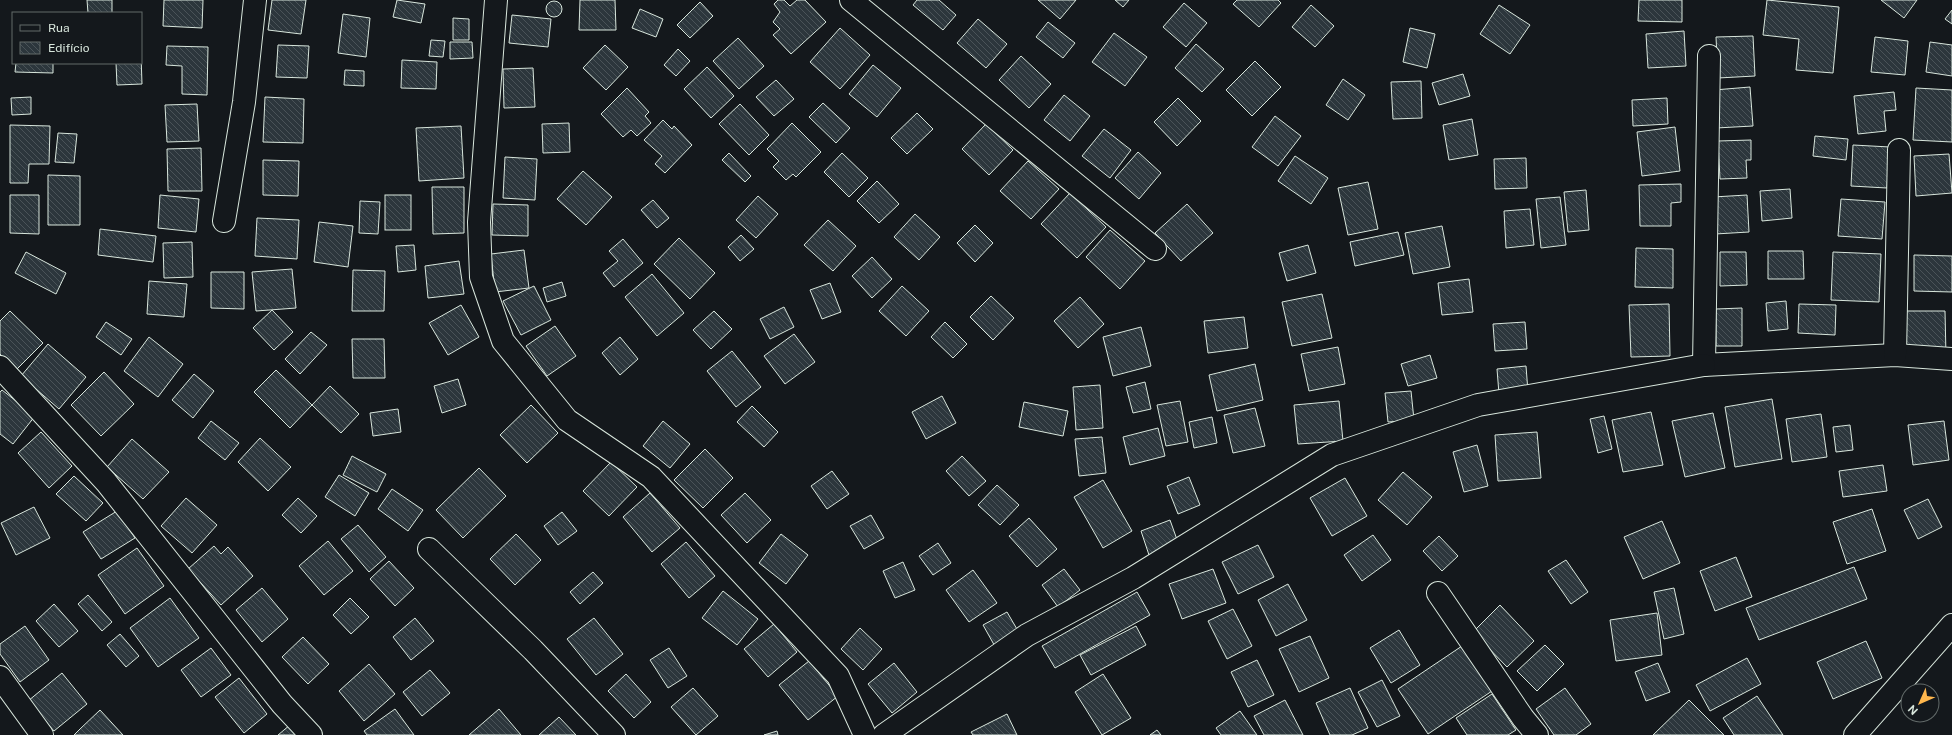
<svg xmlns="http://www.w3.org/2000/svg" width="1952" height="735" font-family="'Public Sans',sans-serif">
	<defs>
		<pattern id="building-back-hatch" width="6" height="6" patternUnits="userSpaceOnUse"><rect width="6" height="6" fill="#2c363c"/><path d="M-1 5l2 2M0 0l6 6M5-1l2 2" fill="none" stroke="#4a5358"/></pattern>
	</defs>
	<rect width="100%" height="100%" fill="#14181c"/>
	<g fill="url(#building-back-hatch)" stroke="#d8e6dc">
		<polygon points="87,0 112,0 112,13 88,13"/>
		<polygon points="164,0 203,0 202,28 163,26"/>
		<polygon points="272,0 306,0 301,34 268,30"/>
		<polygon points="397,0 425,4 421,23 393,17"/>
		<polygon points="580,0 615,0 616,30 579,30"/>
		<polygon points="778,0 784,0 790,6 797,0 805,0 826,22 791,54 773,35 780,29 773,22 780,12 774,4"/>
		<polygon points="917,0 939,0 956,15 943,30 913,5"/>
		<polygon points="1038,0 1076,0 1060,19"/>
		<polygon points="1115,0 1129,0 1123,7"/>
		<polygon points="1237,0 1278,0 1281,3 1259,27 1233,4"/>
		<polygon points="1639,0 1682,0 1682,22 1638,21"/>
		<polygon points="1767,0 1839,7 1833,73 1796,70 1799,39 1763,35"/>
		<polygon points="1881,0 1917,0 1904,18"/>
		<circle cx="554" cy="9" r="8"/>
		<polygon points="700,2 713,16 690,38 677,25"/>
		<polygon points="1184,3 1207,23 1186,47 1163,27"/>
		<polygon points="1311,5 1334,26 1315,47 1292,27"/>
		<polygon points="1499,5 1530,25 1510,54 1480,34"/>
		<polygon points="640,9 663,19 656,37 632,28"/>
		<polygon points="1952,10 1952,24 1945,19"/>
		<polygon points="343,14 370,18 366,57 338,53"/>
		<polygon points="512,15 551,19 548,47 509,43"/>
		<polygon points="453,18 469,19 469,40 453,40"/>
		<polygon points="978,19 1007,44 986,68 957,43"/>
		<polygon points="1048,22 1075,43 1063,58 1036,37"/>
		<polygon points="840,28 870,55 840,89 810,62"/>
		<polygon points="1410,28 1435,34 1427,68 1403,62"/>
		<polygon points="1684,31 1686,66 1648,68 1646,34"/>
		<polygon points="1114,33 1147,57 1125,86 1092,62"/>
		<polygon points="1753,36 1755,76 1718,78 1716,37"/>
		<polygon points="1875,37 1908,41 1905,75 1871,72"/>
		<polygon points="738,38 764,66 739,89 713,61"/>
		<polygon points="431,40 445,41 443,57 429,56"/>
		<polygon points="450,42 472,42 473,58 450,59"/>
		<polygon points="1930,42 1952,45 1952,76 1926,72"/>
		<polygon points="1196,44 1224,69 1202,92 1175,68"/>
		<polygon points="278,45 309,46 307,78 276,77"/>
		<polygon points="605,45 628,67 606,90 583,68"/>
		<polygon points="167,46 208,47 207,95 182,94 182,66 166,65"/>
		<polygon points="678,49 690,61 676,76 664,65"/>
		<polygon points="141,55 142,84 117,85 116,63 141,63"/>
		<polygon points="1021,56 1051,84 1029,108 999,80"/>
		<polygon points="402,60 437,62 436,89 401,88"/>
		<polygon points="1255,61 1281,87 1252,116 1226,90"/>
		<polygon points="16,63 53,63 53,73 15,72"/>
		<polygon points="873,65 901,88 877,117 849,94"/>
		<polygon points="707,67 734,96 711,118 684,89"/>
		<polygon points="533,68 535,107 504,108 503,69"/>
		<polygon points="345,70 364,71 364,86 344,85"/>
		<polygon points="1463,74 1470,96 1439,105 1432,83"/>
		<polygon points="1343,79 1365,95 1348,120 1326,105"/>
		<polygon points="776,80 794,99 774,116 756,97"/>
		<polygon points="1421,81 1422,118 1393,119 1391,82"/>
		<polygon points="1750,87 1753,126 1716,128 1714,90"/>
		<polygon points="627,88 649,112 645,116 651,123 637,136 631,130 623,137 601,114"/>
		<polygon points="1916,88 1952,90 1952,142 1913,140"/>
		<polygon points="1894,92 1896,110 1884,111 1886,131 1858,134 1854,96"/>
		<polygon points="1064,95 1090,116 1070,141 1044,120"/>
		<polygon points="31,97 31,114 12,115 11,98"/>
		<polygon points="265,97 304,99 303,143 263,142"/>
		<polygon points="1178,98 1201,121 1177,146 1154,122"/>
		<polygon points="1667,98 1668,124 1633,126 1632,100"/>
		<polygon points="823,103 850,128 836,143 809,117"/>
		<polygon points="197,104 199,141 167,142 165,105"/>
		<polygon points="740,104 769,135 749,155 719,124"/>
		<polygon points="917,113 933,129 907,154 891,138"/>
		<polygon points="1275,116 1301,136 1278,166 1252,147"/>
		<polygon points="1472,119 1478,155 1449,160 1443,125"/>
		<polygon points="663,120 672,129 674,126 692,145 665,173 655,164 662,156 644,140"/>
		<polygon points="569,123 570,152 543,153 542,124"/>
		<polygon points="792,123 821,152 796,177 793,174 786,180 773,167 779,161 767,149"/>
		<polygon points="986,124 1013,150 989,175 962,149"/>
		<polygon points="10,125 50,126 49,164 29,164 28,183 10,183"/>
		<polygon points="461,126 464,178 419,181 416,128"/>
		<polygon points="1675,127 1680,171 1642,176 1637,132"/>
		<polygon points="1104,129 1131,150 1110,178 1082,156"/>
		<polygon points="58,133 77,134 74,163 55,162"/>
		<polygon points="1815,136 1848,139 1846,160 1813,156"/>
		<polygon points="1751,140 1751,160 1746,160 1747,178 1720,179 1718,141"/>
		<polygon points="1853,145 1890,147 1887,188 1851,186"/>
		<polygon points="201,148 202,191 168,191 167,149"/>
		<polygon points="1138,152 1161,173 1139,199 1115,178"/>
		<polygon points="729,153 751,176 745,182 722,160"/>
		<polygon points="842,153 868,178 849,197 824,172"/>
		<polygon points="1949,154 1952,193 1916,196 1914,156"/>
		<polygon points="1295,156 1328,178 1311,204 1278,181"/>
		<polygon points="505,157 537,159 535,200 503,198"/>
		<polygon points="1526,158 1527,188 1495,189 1494,159"/>
		<polygon points="263,160 299,161 298,196 263,195"/>
		<polygon points="1028,161 1059,189 1031,219 1000,191"/>
		<polygon points="583,171 612,197 586,225 557,199"/>
		<polygon points="48,175 80,176 80,225 48,225"/>
		<polygon points="877,181 899,204 879,223 857,201"/>
		<polygon points="1368,182 1378,229 1348,235 1338,188"/>
		<polygon points="1681,184 1681,202 1671,203 1671,226 1640,226 1639,185"/>
		<polygon points="432,187 464,187 464,233 433,234"/>
		<polygon points="1790,189 1792,218 1762,221 1760,191"/>
		<polygon points="1586,190 1589,230 1568,232 1564,192"/>
		<polygon points="1070,193 1106,227 1077,258 1041,224"/>
		<polygon points="10,195 39,195 39,234 10,233"/>
		<polygon points="160,195 199,199 196,232 158,228"/>
		<rect x="385" y="195" width="26" height="35"/>
		<polygon points="1747,195 1749,232 1715,234 1713,197"/>
		<polygon points="758,196 778,214 756,238 736,220"/>
		<polygon points="1560,197 1566,245 1541,248 1536,199"/>
		<polygon points="1841,199 1885,202 1882,239 1838,236"/>
		<polygon points="653,200 669,218 657,228 641,210"/>
		<polygon points="360,201 380,202 378,234 359,233"/>
		<polygon points="493,204 528,205 528,236 492,235"/>
		<polygon points="1187,204 1213,233 1181,261 1155,233"/>
		<polygon points="1530,209 1534,245 1506,248 1504,211"/>
		<polygon points="915,214 940,237 919,260 894,237"/>
		<polygon points="257,218 299,220 297,259 255,256"/>
		<polygon points="828,220 856,246 833,271 804,245"/>
		<polygon points="319,222 353,226 348,267 314,262"/>
		<polygon points="975,225 993,243 975,262 957,243"/>
		<polygon points="1442,226 1450,267 1413,274 1405,233"/>
		<polygon points="100,229 156,236 153,262 98,255"/>
		<polygon points="1110,230 1145,261 1120,289 1086,257"/>
		<polygon points="1398,232 1404,255 1355,266 1350,242"/>
		<polygon points="741,235 754,249 740,261 728,247"/>
		<polygon points="679,238 715,273 690,299 654,264"/>
		<polygon points="623,239 643,263 614,287 603,273 618,261 609,251"/>
		<polygon points="192,242 193,277 164,278 163,243"/>
		<polygon points="414,245 416,270 398,272 396,246"/>
		<polygon points="1308,245 1316,273 1287,281 1279,253"/>
		<polygon points="1636,248 1673,249 1673,288 1635,287"/>
		<polygon points="524,250 529,288 495,292 491,254"/>
		<polygon points="1768,251 1803,251 1804,279 1768,279"/>
		<polygon points="26,252 66,273 56,294 15,273"/>
		<polygon points="1720,252 1746,252 1747,285 1720,286"/>
		<polygon points="1833,252 1881,254 1879,302 1831,300"/>
		<polygon points="1914,255 1952,256 1952,292 1914,291"/>
		<polygon points="872,257 892,279 872,298 852,276"/>
		<polygon points="459,261 464,294 428,298 425,266"/>
		<polygon points="292,269 296,308 256,311 252,272"/>
		<polygon points="353,270 385,271 384,311 352,311"/>
		<polygon points="211,272 244,272 244,309 211,308"/>
		<polygon points="652,274 684,313 657,336 625,297"/>
		<polygon points="1469,279 1473,312 1442,315 1438,283"/>
		<polygon points="149,281 187,284 184,317 147,314"/>
		<polygon points="562,282 566,296 547,302 543,288"/>
		<polygon points="830,283 841,312 822,319 810,290"/>
		<polygon points="534,286 551,320 521,335 503,301"/>
		<polygon points="902,286 929,311 906,336 879,311"/>
		<polygon points="1322,294 1332,338 1292,346 1282,302"/>
		<polygon points="991,296 1014,318 993,340 970,317"/>
		<polygon points="1080,297 1104,324 1078,348 1054,321"/>
		<polygon points="1786,301 1788,329 1768,331 1766,303"/>
		<polygon points="1669,304 1670,356 1631,357 1629,305"/>
		<polygon points="1799,304 1836,305 1835,335 1798,333"/>
		<polygon points="461,305 479,337 448,355 429,323"/>
		<polygon points="784,307 794,327 770,339 760,319"/>
		<polygon points="1742,308 1742,346 1716,346 1716,309"/>
		<polygon points="272,310 293,332 274,350 253,328"/>
		<polygon points="10,311 43,343 16,370 0,354 0,321"/>
		<polygon points="714,311 732,329 711,349 693,330"/>
		<polygon points="1906,311 1945,311 1946,356 1906,356"/>
		<polygon points="1244,317 1248,348 1208,353 1204,321"/>
		<polygon points="106,322 132,339 121,355 96,337"/>
		<polygon points="945,322 967,344 953,358 931,337"/>
		<polygon points="1525,322 1527,349 1495,351 1493,324"/>
		<polygon points="555,326 576,356 547,376 526,346"/>
		<polygon points="1141,327 1151,366 1113,376 1103,337"/>
		<polygon points="311,332 327,345 300,374 285,359"/>
		<polygon points="794,334 815,362 785,384 764,356"/>
		<polygon points="149,337 183,364 158,397 124,371"/>
		<polygon points="620,337 638,359 620,375 602,353"/>
		<polygon points="352,339 384,339 385,378 353,378"/>
		<polygon points="48,344 86,377 59,409 21,376"/>
		<polygon points="1338,347 1345,384 1309,391 1301,354"/>
		<polygon points="732,351 761,387 736,407 707,371"/>
		<polygon points="1430,355 1437,378 1408,386 1401,364"/>
		<polygon points="1255,364 1263,400 1217,411 1209,375"/>
		<polygon points="1526,366 1528,392 1499,394 1497,369"/>
		<polygon points="276,370 312,405 290,428 254,392"/>
		<polygon points="104,372 134,404 101,436 71,405"/>
		<polygon points="194,374 214,391 193,418 172,400"/>
		<polygon points="458,379 466,405 442,413 434,386"/>
		<polygon points="1145,382 1151,409 1133,413 1126,387"/>
		<polygon points="1100,385 1103,428 1076,430 1073,387"/>
		<polygon points="330,386 359,414 341,433 312,405"/>
		<polygon points="2,390 35,416 13,444 0,434 0,392"/>
		<polygon points="1411,391 1414,420 1388,422 1385,393"/>
		<polygon points="942,396 956,423 926,439 912,412"/>
		<polygon points="1772,399 1782,459 1735,467 1725,407"/>
		<polygon points="1180,401 1188,442 1166,446 1157,405"/>
		<polygon points="1339,401 1343,441 1298,444 1294,405"/>
		<polygon points="1024,402 1068,411 1063,436 1019,427"/>
		<polygon points="531,405 558,433 527,463 500,435"/>
		<polygon points="752,406 778,432 764,447 737,422"/>
		<polygon points="1255,408 1265,446 1233,453 1224,415"/>
		<polygon points="398,409 401,432 373,436 370,413"/>
		<polygon points="1651,412 1663,465 1623,472 1612,420"/>
		<polygon points="1713,413 1725,468 1685,477 1672,421"/>
		<polygon points="1821,414 1827,457 1792,462 1786,419"/>
		<polygon points="1604,416 1612,449 1598,453 1590,419"/>
		<polygon points="1212,417 1217,443 1194,448 1189,422"/>
		<polygon points="211,421 239,443 225,460 198,438"/>
		<polygon points="663,421 690,444 670,468 643,446"/>
		<polygon points="1944,421 1949,460 1913,465 1908,425"/>
		<polygon points="1850,425 1853,450 1836,452 1833,427"/>
		<polygon points="1158,428 1165,456 1130,465 1123,437"/>
		<polygon points="41,432 72,466 49,488 18,453"/>
		<polygon points="1537,432 1541,478 1498,481 1495,435"/>
		<polygon points="1102,437 1106,473 1079,476 1075,439"/>
		<polygon points="260,438 291,467 268,491 238,462"/>
		<polygon points="132,439 169,472 143,499 107,467"/>
		<polygon points="1477,445 1488,486 1464,492 1453,452"/>
		<polygon points="705,449 733,478 703,508 674,480"/>
		<polygon points="352,456 386,474 377,492 343,475"/>
		<polygon points="962,456 986,481 969,496 946,471"/>
		<polygon points="611,462 637,487 609,516 583,491"/>
		<polygon points="1883,465 1887,491 1843,497 1839,471"/>
		<polygon points="479,468 506,496 463,538 436,510"/>
		<polygon points="832,471 849,494 827,509 811,486"/>
		<polygon points="1403,472 1432,497 1407,525 1378,500"/>
		<polygon points="339,475 369,493 355,516 325,497"/>
		<polygon points="74,476 103,503 86,521 56,494"/>
		<polygon points="1189,477 1200,505 1178,514 1167,486"/>
		<polygon points="1345,478 1367,516 1332,536 1310,498"/>
		<polygon points="1103,480 1132,531 1103,548 1074,497"/>
		<polygon points="997,485 1019,505 1000,525 978,505"/>
		<polygon points="392,489 423,510 408,531 378,509"/>
		<polygon points="650,493 680,528 652,552 623,517"/>
		<polygon points="745,493 771,520 747,543 721,515"/>
		<polygon points="186,498 217,525 192,553 161,526"/>
		<polygon points="298,498 317,516 301,533 282,515"/>
		<polygon points="1928,499 1942,527 1918,539 1904,510"/>
		<polygon points="34,507 50,538 16,555 1,523"/>
		<polygon points="1872,509 1886,551 1847,564 1833,522"/>
		<polygon points="117,511 135,538 101,559 83,532"/>
		<polygon points="562,512 577,531 558,545 544,526"/>
		<polygon points="871,515 884,538 864,549 850,526"/>
		<polygon points="1029,518 1057,549 1037,567 1009,536"/>
		<polygon points="1170,520 1180,548 1150,558 1141,531"/>
		<polygon points="1662,521 1680,563 1643,579 1624,537"/>
		<polygon points="358,525 386,557 369,572 341,539"/>
		<polygon points="516,534 541,560 515,585 490,559"/>
		<polygon points="781,534 808,555 786,584 759,563"/>
		<polygon points="1373,535 1391,560 1362,581 1344,555"/>
		<polygon points="1439,536 1458,556 1442,571 1423,551"/>
		<polygon points="328,541 353,571 324,595 299,566"/>
		<polygon points="686,542 715,576 689,598 661,564"/>
		<polygon points="938,543 951,563 933,575 919,556"/>
		<polygon points="1258,545 1274,577 1238,594 1222,562"/>
		<polygon points="214,546 221,554 228,547 253,576 221,605 188,569"/>
		<polygon points="137,548 164,586 125,614 98,575"/>
		<polygon points="1736,557 1752,597 1715,611 1700,571"/>
		<polygon points="1566,560 1588,592 1571,604 1548,571"/>
		<polygon points="389,561 414,588 395,606 370,579"/>
		<polygon points="903,562 915,590 895,598 883,571"/>
		<polygon points="1854,567 1867,599 1759,640 1746,608"/>
		<polygon points="1064,569 1080,590 1058,607 1042,585"/>
		<polygon points="1213,569 1226,603 1182,619 1169,584"/>
		<polygon points="973,570 997,603 969,622 946,590"/>
		<polygon points="593,572 603,583 580,604 570,592"/>
		<polygon points="1288,584 1307,620 1276,636 1258,600"/>
		<polygon points="262,588 288,619 262,642 236,610"/>
		<polygon points="1674,588 1684,634 1664,639 1654,592"/>
		<polygon points="723,591 758,619 737,645 702,618"/>
		<polygon points="1137,592 1150,615 1055,668 1042,646"/>
		<polygon points="88,595 112,622 102,631 78,604"/>
		<polygon points="170,598 199,638 158,667 130,628"/>
		<polygon points="350,598 369,617 351,634 333,615"/>
		<polygon points="54,604 78,631 59,647 36,621"/>
		<polygon points="1500,605 1534,641 1507,667 1473,632"/>
		<polygon points="1233,609 1252,646 1227,659 1208,621"/>
		<polygon points="1007,612 1021,636 997,650 983,625"/>
		<polygon points="1657,613 1662,655 1616,661 1610,620"/>
		<polygon points="415,618 434,641 411,660 393,637"/>
		<polygon points="594,618 623,654 596,675 567,639"/>
		<polygon points="774,624 797,652 768,677 744,649"/>
		<polygon points="25,626 49,660 20,682 0,654 0,644"/>
		<polygon points="1136,626 1146,645 1091,675 1080,655"/>
		<polygon points="860,628 882,649 863,670 841,649"/>
		<polygon points="1399,630 1420,665 1391,683 1370,648"/>
		<polygon points="120,634 139,656 126,667 107,645"/>
		<polygon points="1310,636 1329,678 1299,692 1279,649"/>
		<polygon points="303,637 329,664 308,684 282,657"/>
		<polygon points="1866,641 1882,678 1833,699 1817,662"/>
		<polygon points="1545,645 1564,664 1537,691 1517,671"/>
		<polygon points="1462,646 1492,691 1428,734 1398,689"/>
		<polygon points="211,648 231,675 201,697 181,670"/>
		<polygon points="669,648 687,676 668,688 650,660"/>
		<polygon points="1747,658 1761,684 1710,711 1696,685"/>
		<polygon points="1257,660 1274,695 1248,707 1231,672"/>
		<polygon points="809,661 838,696 808,720 779,685"/>
		<polygon points="894,663 917,692 892,713 868,684"/>
		<polygon points="1658,663 1670,692 1646,701 1635,672"/>
		<polygon points="369,664 395,694 364,721 339,691"/>
		<polygon points="430,670 450,693 422,716 403,692"/>
		<polygon points="62,673 87,704 54,731 28,701"/>
		<polygon points="626,674 651,702 634,718 608,691"/>
		<polygon points="1103,674 1131,718 1102,735 1075,692"/>
		<polygon points="239,678 267,714 244,733 215,697"/>
		<polygon points="1382,680 1400,716 1377,727 1358,692"/>
		<polygon points="693,688 718,716 696,735 671,707"/>
		<polygon points="1350,688 1368,728 1352,735 1330,735 1316,703"/>
		<polygon points="1565,688 1591,724 1576,735 1554,735 1536,709"/>
		<polygon points="1492,694 1516,730 1508,735 1467,735 1456,718"/>
		<polygon points="1757,696 1783,735 1734,735 1723,718"/>
		<polygon points="1285,700 1303,735 1264,735 1254,716"/>
		<polygon points="1689,700 1724,735 1653,735"/>
		<polygon points="395,709 414,735 367,735 364,731"/>
		<polygon points="499,709 521,735 469,735"/>
		<polygon points="100,710 123,735 74,735 80,729"/>
		<polygon points="1240,711 1257,735 1221,735 1216,728"/>
		<polygon points="303,714 320,735 278,735"/>
		<polygon points="1007,714 1017,735 973,735 971,732"/>
		<polygon points="559,717 576,735 539,735"/>
		<polygon points="1157,730 1161,735 1150,735"/>
		<polygon points="777,731 778,735 764,735"/>
	</g>
	<g fill="none" stroke-linecap="round" stroke-linejoin="round">
		<g stroke="#d8e6dc" stroke-width="24">
			<g id="minor">
				<polyline points="496,0 479,222 481,277 503,341 567,420 651,477 838,676 865,735"/>
				<polyline points="851,0 1155,249"/>
				<polyline points="1709,56 1704,365 1895,355 1952,359"/>
				<polyline points="224,221 244,102 255,0"/>
				<polyline points="1895,355 1899,150"/>
				<polyline points="0,367 106,482 282,704 311,735"/>
				<polyline points="429,549 533,650 614,735"/>
				<polyline points="1438,593 1523,718 1537,735"/>
				<polyline points="0,677 42,735"/>
				<polyline points="884,735 1027,635 1133,578 1332,455 1478,405 1704,365"/>
				<polyline points="1855,735 1952,625"/>
			</g>
		</g>
		<use href="#minor" stroke="#14181c" stroke-width="22"/>
	</g>
	<rect x="12" y="12" width="130" height="52" fill="#14181c" stroke="#626a69"/>
	<rect x="20" y="25" width="20" height="6" fill="#14181c" stroke="#626a69"/>
	<text x="48" y="32" font-size="12" fill="#d8e6dc">Rua</text>
	<rect x="20" y="42" width="20" height="12" fill="url(#building-back-hatch)" stroke="#626a69"/>
	<text x="48" y="52" font-size="12" fill="#d8e6dc">Edifício</text>
	<g transform="translate(1920 703) rotate(225)"><circle r="19" fill="#14181c" stroke="#626a69"/>
	<path d="M0-3L7 15L0 10L-7 15Z" fill="#ffb74d"/>
	<text y="-6" font-size="11" font-weight="bold" text-anchor="middle" fill="#d8e6dc">N</text>
	</g>
</svg>
